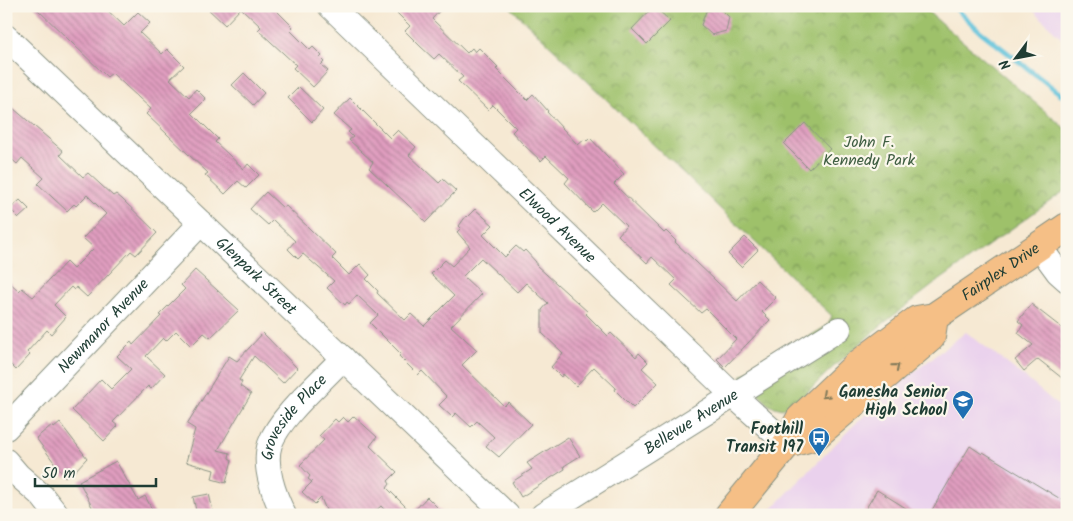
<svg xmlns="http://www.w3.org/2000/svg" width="1073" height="521" font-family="Kalam,sans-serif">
	<defs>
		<pattern id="park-crowns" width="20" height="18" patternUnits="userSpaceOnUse" patternTransform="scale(1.25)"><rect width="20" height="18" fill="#9ec16b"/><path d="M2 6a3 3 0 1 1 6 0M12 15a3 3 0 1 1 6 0" fill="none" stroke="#809e59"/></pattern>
		<pattern id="building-back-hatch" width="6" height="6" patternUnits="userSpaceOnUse" patternTransform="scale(1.25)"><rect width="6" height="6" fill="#e09dbf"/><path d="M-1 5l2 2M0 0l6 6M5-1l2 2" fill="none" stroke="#b5819c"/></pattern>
	</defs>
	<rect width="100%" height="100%" fill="#fbf7ec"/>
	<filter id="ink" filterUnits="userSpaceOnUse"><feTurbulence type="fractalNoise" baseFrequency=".02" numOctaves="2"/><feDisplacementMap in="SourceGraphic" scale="10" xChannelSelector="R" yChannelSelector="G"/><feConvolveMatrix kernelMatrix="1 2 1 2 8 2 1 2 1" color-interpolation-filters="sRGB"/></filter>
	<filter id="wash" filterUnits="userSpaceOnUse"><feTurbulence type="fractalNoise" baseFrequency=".0096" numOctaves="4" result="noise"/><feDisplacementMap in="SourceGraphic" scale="20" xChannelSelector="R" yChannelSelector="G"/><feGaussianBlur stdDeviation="1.12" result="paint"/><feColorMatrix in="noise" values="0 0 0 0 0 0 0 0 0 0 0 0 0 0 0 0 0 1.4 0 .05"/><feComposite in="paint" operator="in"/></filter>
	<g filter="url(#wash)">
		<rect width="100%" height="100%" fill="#f6e9d3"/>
		<g fill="#ead1ed">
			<polygon points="1029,6 1067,6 1067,44"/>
			<polygon points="966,332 1027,379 1067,413 1067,515 766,515 852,427 901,382"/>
		</g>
		<polygon fill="url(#park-crowns)" stroke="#5e7f50" points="509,6 921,6 1067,130 1067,189 933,285 880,326 830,370 795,404 782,409 769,405 741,376 827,326 832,316"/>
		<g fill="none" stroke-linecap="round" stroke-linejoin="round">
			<polyline stroke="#5cc1da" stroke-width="5" points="953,6 981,32 1067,99"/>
		</g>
		<g id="blocks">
			<g fill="url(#building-back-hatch)">
				<polygon points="34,6 103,6 124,26 138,12 150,23 140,33 162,54 167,49 184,66 170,79 189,97 196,89 206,99 192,113 218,139 215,142 244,169 248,164 259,175 246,188 238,181 225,194 205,175 208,173 146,114 151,109 112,73 107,77"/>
				<polygon points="205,6 272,6 293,27 290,30 310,50 313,47 322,56 320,58 324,62 321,65 328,71 313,87 293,68 296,65 258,30 261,27 241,8 225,25"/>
				<polygon points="390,6 444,6 432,19 467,53 472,48 475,52 479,48 498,67 496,69 527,100 533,94 548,111 547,112 578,145 585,139 587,141 590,138 624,174 614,184 664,233 666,231 676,241 675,242 737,301 757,280 776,298 762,312 770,320 725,367 717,359 736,339 706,309 701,313 671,285 676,280 652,257 647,263 618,235 626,226 602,203 593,212 565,183 569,178 546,156 541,161 523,144 512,132 516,128 493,105 488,110 458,81 463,77 439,54 434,59 420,46 405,31 410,26"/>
				<polygon points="654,6 670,21 647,44 632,29"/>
				<polygon points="719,7 729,17 726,31 712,35 701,25 706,11"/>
				<polygon points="244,73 264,93 253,105 232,85"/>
				<polygon points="299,87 323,110 312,122 288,98"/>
				<polygon points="350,98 390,138 398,130 416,147 409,155 439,183 443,179 456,191 426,222 369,168 373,162 349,140 353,137 348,132 351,130 334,115"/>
				<polygon points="6,102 63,151 60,155 83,177 88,173 113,196 116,194 122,199 157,233 136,255 131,251 87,297 76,287 74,290 71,287 54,305 66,317 51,334 47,330 27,352 30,355 16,370 6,360 6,279 19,291 22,288 33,297 66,262 73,269 94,248 83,238 106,214 87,195 76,206 74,204 67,211 38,184 44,178 22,158 17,164 6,154"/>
				<polygon points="805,123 830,149 809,169 784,144"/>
				<polygon points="266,192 283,208 286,206 336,254 332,258 349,275 360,264 370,275 366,279 378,291 377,293 405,320 411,314 424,326 454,296 431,274 445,260 452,266 470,247 457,232 461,228 459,226 466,216 467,217 475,209 493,225 483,235 505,257 516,246 523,252 525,250 536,262 536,265 588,312 586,314 608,336 611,333 636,357 639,353 648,362 642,368 658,383 633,408 615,390 616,388 594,367 576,386 563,374 561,377 551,367 563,353 542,333 542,310 548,303 526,283 517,292 481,258 463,276 482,294 451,326 477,350 462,365 504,406 508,402 531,424 499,457 486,446 494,437 477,421 471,427 456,413 452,417 439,405 447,397 422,371 418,375 399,356 401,354 370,323 378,315 357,295 349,304 347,302 345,305 327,288 334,281 303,254 298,259 288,249 295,241 273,220 268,225 250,209"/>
				<polygon points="20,200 29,209 19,218 10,209"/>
				<polygon points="745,237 758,250 741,267 728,254"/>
				<polygon points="195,270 239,310 210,338 204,333 191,346 176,331 166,341 163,338 146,356 165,374 151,389 148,386 113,422 118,426 104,441 72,410 101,379 111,389 131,369 117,356 131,342 133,345 161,316 159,315 185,289 181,285"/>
				<polygon points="1031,304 1067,332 1067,382 1038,359 1024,371 1015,360 1033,345 1018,333 1023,325 1018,321"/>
				<polygon points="263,333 297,368 283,383 254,356 239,380 242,382 240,386 251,394 218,450 230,453 229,458 232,460 226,483 212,479 214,470 186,462 195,429 187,424 229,356 237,361"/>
				<polygon points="354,416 377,437 370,446 397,472 388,481 390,484 387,488 412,513 427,497 445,515 389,515 381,506 371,515 328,515 321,498 315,504 302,492 312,482 308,479 310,476 300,465 324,440 319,436 335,419 338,422 343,417 348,422"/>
				<polygon points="60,423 87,458 74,472 73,470 65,477 36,438 52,425 54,428"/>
				<polygon points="568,437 580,456 564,466 565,469 521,497 512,482 532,469 527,463"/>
				<polygon points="970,446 982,454 983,452 1067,503 1067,515 929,515"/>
				<polygon points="116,461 138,500 145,496 155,515 96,515 79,481"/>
				<polygon points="877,490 917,515 862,515"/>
				<polygon points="209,494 214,515 197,515 193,497"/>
			</g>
		</g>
	</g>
	<g filter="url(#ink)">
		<use href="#blocks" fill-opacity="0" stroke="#8a9384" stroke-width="1"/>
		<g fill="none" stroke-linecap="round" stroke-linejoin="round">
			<g stroke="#8a9384" stroke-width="26">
				<g id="minor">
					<path id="s1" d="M330,6L733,395L787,444"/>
					<path id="s2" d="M6,37L507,515"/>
					<polyline points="1039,246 1058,272 1067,280"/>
					<path id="s3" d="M6,428L201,223"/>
					<polyline points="6,461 18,475 42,496 57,515"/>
					<path id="s4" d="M284,515C274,495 263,465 270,444C280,416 322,381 343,358"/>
					<path id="s5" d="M543,515L839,329"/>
				</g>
			</g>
			<g stroke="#8a9384" stroke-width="30">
				<g id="major">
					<polyline points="787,444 815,436 931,337 934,317"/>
					<path id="s6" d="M729,515L787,444L800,419L856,366L917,320L934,317L1067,227"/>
				</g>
			</g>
			<use href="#minor" stroke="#fff" stroke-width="24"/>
			<use href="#major" stroke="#f5bf86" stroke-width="28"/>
		</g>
		<defs><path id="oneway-chevron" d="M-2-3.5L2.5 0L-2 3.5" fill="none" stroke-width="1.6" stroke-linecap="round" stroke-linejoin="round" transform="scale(1.25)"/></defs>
		<g stroke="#7f7859">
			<use href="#oneway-chevron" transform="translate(896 367) rotate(-40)"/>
			<use href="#oneway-chevron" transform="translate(825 395) rotate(137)"/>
		</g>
	</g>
	<defs>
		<g id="school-pin" transform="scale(1.125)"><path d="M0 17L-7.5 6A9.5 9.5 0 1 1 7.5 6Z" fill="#1f6fb2" stroke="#fbf7ec"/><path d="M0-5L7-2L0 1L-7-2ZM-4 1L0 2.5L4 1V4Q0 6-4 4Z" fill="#fff"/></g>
		<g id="bus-pin" transform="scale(1.125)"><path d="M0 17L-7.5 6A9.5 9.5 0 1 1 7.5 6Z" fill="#1f6fb2" stroke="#fbf7ec"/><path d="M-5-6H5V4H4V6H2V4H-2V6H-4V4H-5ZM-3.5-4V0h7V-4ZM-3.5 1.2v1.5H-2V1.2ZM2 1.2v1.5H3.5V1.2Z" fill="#fff"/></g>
	</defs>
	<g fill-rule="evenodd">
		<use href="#school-pin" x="963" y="401"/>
		<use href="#bus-pin" x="819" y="438"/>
	</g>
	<g text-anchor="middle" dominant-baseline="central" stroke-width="4.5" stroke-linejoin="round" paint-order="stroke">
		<g font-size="16" fill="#3f5e42" stroke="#fbf7ec">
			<text x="869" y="142">John F.<tspan x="869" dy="18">Kennedy Park</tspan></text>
		</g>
		<g font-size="16" fill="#1f3d34" stroke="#fbf7ec">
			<text stroke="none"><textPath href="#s1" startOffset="316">Elwood Avenue</textPath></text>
			<text stroke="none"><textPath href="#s6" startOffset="371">Fairplex Drive</textPath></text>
			<text stroke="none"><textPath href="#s2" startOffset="346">Glenpark Street</textPath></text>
			<text stroke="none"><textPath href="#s3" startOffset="141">Newmanor Avenue</textPath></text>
			<text stroke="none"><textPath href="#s4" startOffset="109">Groveside Place</textPath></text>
			<text stroke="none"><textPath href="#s5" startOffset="175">Bellevue Avenue</textPath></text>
		</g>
		<g font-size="16" font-weight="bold" fill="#1f3d34" stroke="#fbf7ec" text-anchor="end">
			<text x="947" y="392">Ganesha Senior<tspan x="947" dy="18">High School</tspan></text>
			<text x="803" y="429">Foothill<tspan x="803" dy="18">Transit 197</tspan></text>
		</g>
	</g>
	<rect width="1073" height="521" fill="none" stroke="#fbf7ec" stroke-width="25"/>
	<g transform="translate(1016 58) rotate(238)" stroke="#fbf7ec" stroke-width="4" paint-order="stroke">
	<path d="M0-4L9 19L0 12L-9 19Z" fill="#1f3d34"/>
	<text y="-8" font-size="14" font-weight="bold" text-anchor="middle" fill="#1f3d34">N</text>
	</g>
	<path d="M35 478v8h121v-8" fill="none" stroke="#1f3d34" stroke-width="2.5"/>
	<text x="42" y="478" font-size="15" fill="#1f3d34" stroke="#fbf7ec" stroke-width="4" paint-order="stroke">50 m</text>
</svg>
